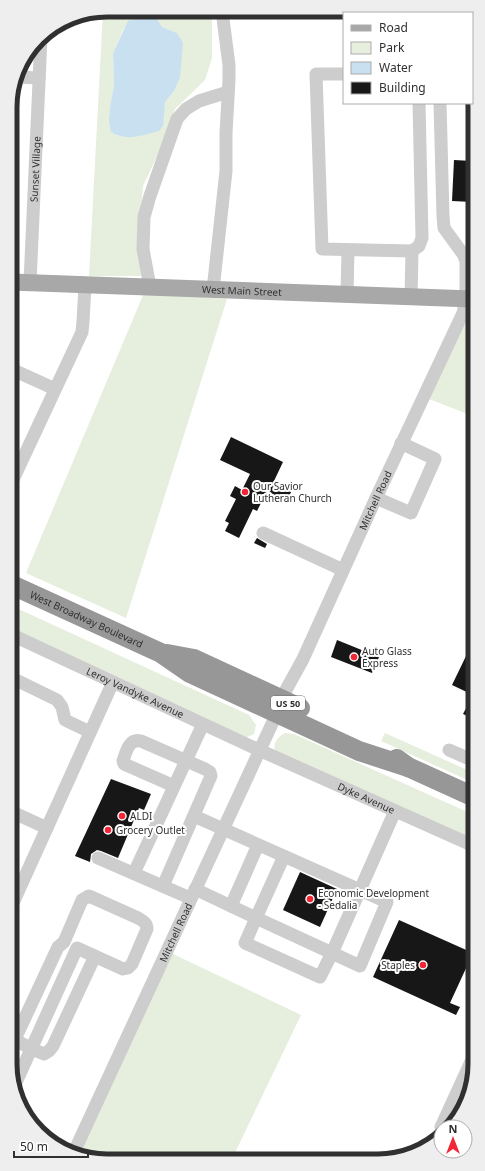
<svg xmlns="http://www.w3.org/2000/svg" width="485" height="1171" font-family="'Noto Sans',sans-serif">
	<rect width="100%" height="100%" fill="#fff"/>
	<g fill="#e6eedd" fill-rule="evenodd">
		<path d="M107,10L212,11V58L205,80L175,109L161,148L143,186L139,241L141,276H89L103,11ZM162,27L177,33L174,91L165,102L163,112L131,137L118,136L111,132V101L114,86L113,53L124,28Z"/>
		<polygon points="144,293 227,299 126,618 26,573"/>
		<polygon points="472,315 473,416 429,399 466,322"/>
		<polygon points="12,606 249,715 256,725 254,734 245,738 12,633"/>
		<path d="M285,733L294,734L474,815V844L275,752C273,742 277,738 285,733Z"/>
		<polygon points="385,733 474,773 474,783 381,741"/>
		<polygon points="171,953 301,1015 232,1159 88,1159 79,1154"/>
	</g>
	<path fill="#c8e0ef" d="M141,17L156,18L162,27L177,33L183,43L180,77L174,91L165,102L163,126L159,131C143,135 126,142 111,132L109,120L111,101L114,86L113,53L128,21Z"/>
	<g fill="#171717">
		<polygon points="454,160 472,161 472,202 452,201"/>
		<polygon points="231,437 283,462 274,481 292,490 287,501 267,491 257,511 253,509 239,538 225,531 229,523 225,521 236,499 230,496 235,486 242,490 250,474 220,460"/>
		<polygon points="257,538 267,544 265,548 254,543"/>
		<polygon points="337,640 379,657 372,673 331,657"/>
		<polygon points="467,654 474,658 474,719 463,714 473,695 452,685"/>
		<polygon points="111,779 151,794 144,810 139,808 118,858 101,851 97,850 91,854 90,862 75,856"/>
		<polygon points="300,872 337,889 320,927 283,910"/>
		<polygon points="399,920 473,953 450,1003 460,1007 456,1015 373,977"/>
	</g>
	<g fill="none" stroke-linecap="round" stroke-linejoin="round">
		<g stroke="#cdcdcd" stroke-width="13">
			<polyline points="344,74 316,74 322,249 412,251"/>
			<polyline points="17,77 39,78"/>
			<path id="s1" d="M30,283L41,37"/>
			<polyline points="150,287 143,249 144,217 150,196 177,119 186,109 199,101 228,92"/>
			<polyline points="213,290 226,171 226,133 229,80 229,65 222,11"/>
			<polyline points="347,295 348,250"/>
			<polyline points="411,297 412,251 419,246 422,238 419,103"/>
			<polyline points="11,369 55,389"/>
			<polyline points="11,484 82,332 83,322 85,285"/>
			<polyline points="376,498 411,513 435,459 401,443"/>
			<polyline points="263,533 343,570"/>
			<path id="s2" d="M12,635L259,750L474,846"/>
			<polyline points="12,678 57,700 62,707 65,720 90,732"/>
			<path id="s3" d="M281,699L303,659L376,498L463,313L466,299V261L463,254L444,228L443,216L440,103"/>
			<polyline points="449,750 474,761"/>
			<polyline points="12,812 47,828"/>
			<path d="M194,816C249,840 304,865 360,890L332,953L256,918L284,856"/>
			<polyline points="98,858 190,898"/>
			<polyline points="134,873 203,724"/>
			<path d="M163,886L211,776L210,772L205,769L141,741C129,738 126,752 123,761L124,764L174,786"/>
			<polyline points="195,889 256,918 245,943 320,977 332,953 360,966 387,902 360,890 395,811"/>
			<polyline points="13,903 113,682"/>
			<polyline points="231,906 258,845"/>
			<path d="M13,1089L77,948L123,969L128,968L132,964L147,929C147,923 143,921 138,918L89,896L82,900L64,942L58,947L16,1037V1040C25,1046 34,1050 44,1054L49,1051L53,1046L95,956"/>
			<polyline points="441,1127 475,1053"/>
			<path id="s4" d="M74,1152L277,713"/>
		</g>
		<path stroke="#a8a8a8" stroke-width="17" id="s5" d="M11,282L472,299"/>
		<g stroke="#979797" stroke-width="20">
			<path id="s6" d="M12,585L161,653L190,673L359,751L408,767"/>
			<polyline points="167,654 194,659 300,708"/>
			<polyline points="397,759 408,767 474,797"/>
		</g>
	</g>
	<g fill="#f32637" stroke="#fff" stroke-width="1.5">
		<circle cx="245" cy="492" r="4"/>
		<circle cx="354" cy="657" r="4"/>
		<circle cx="122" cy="816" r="4"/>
		<circle cx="108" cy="830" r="4"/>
		<circle cx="310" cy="899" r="4"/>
		<circle cx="423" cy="965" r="4"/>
	</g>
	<g text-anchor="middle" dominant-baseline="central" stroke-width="4" stroke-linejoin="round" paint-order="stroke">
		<rect fill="#fff" stroke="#6e6e6e" stroke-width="1" x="271" y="696" width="34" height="14" rx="3"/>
		<g font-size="9" font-weight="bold" fill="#303030">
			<text x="288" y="703">US 50</text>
		</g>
		<g font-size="10" fill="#303030" stroke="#fff">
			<text stroke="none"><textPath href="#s1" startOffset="114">Sunset Village</textPath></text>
			<text stroke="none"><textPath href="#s5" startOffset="231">West Main Street</textPath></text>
			<text stroke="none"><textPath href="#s3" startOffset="220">Mitchell Road</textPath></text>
			<text stroke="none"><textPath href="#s6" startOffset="82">West Broadway Boulevard</textPath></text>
			<text stroke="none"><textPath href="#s2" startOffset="136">Leroy Vandyke Avenue</textPath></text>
			<text stroke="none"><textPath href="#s2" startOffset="390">Dyke Avenue</textPath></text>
			<text stroke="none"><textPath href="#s4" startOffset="242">Mitchell Road</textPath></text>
		</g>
		<g font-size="10" fill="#303030" stroke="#fff" text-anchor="start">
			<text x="253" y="486">Our Savior<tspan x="253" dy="12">Lutheran Church</tspan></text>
			<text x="362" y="651">Auto Glass<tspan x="362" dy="12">Express</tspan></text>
			<text x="130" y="816">ALDI</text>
			<text x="116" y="830">Grocery Outlet</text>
			<text x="318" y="893">Economic Development<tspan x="318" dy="12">- Sedalia</tspan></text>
			<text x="415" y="965" text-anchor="end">Staples</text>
		</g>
	</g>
	<path d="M0 0H485V1171H0ZM107 17H378A90 90 0 0 1 468 107V1064A90 90 0 0 1 378 1154H107A90 90 0 0 1 17 1064V107A90 90 0 0 1 107 17Z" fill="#eee" fill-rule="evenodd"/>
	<path fill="none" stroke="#303030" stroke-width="5" d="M107 17H378A90 90 0 0 1 468 107V1064A90 90 0 0 1 378 1154H107A90 90 0 0 1 17 1064V107A90 90 0 0 1 107 17Z"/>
	<rect x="343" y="12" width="130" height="92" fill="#ffffff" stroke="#acacac"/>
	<rect x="351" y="25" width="20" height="6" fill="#a8a8a8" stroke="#acacac"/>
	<text x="379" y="32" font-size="12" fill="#303030">Road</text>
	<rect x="351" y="42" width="20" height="12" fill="#e6eedd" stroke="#acacac"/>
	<text x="379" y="52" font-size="12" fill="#303030">Park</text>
	<rect x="351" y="62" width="20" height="12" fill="#c8e0ef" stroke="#acacac"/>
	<text x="379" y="72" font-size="12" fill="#303030">Water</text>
	<rect x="351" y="82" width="20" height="12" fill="#171717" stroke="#acacac"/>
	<text x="379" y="92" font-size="12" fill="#303030">Building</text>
	<g transform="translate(453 1139)"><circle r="19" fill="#ffffff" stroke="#acacac"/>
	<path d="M0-3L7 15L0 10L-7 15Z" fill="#f32637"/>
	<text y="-6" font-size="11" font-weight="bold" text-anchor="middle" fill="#303030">N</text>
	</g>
	<path d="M14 1151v6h74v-6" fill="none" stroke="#303030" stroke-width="2"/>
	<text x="20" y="1151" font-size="12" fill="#303030" stroke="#ffffff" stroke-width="3" paint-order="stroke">50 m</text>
</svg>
